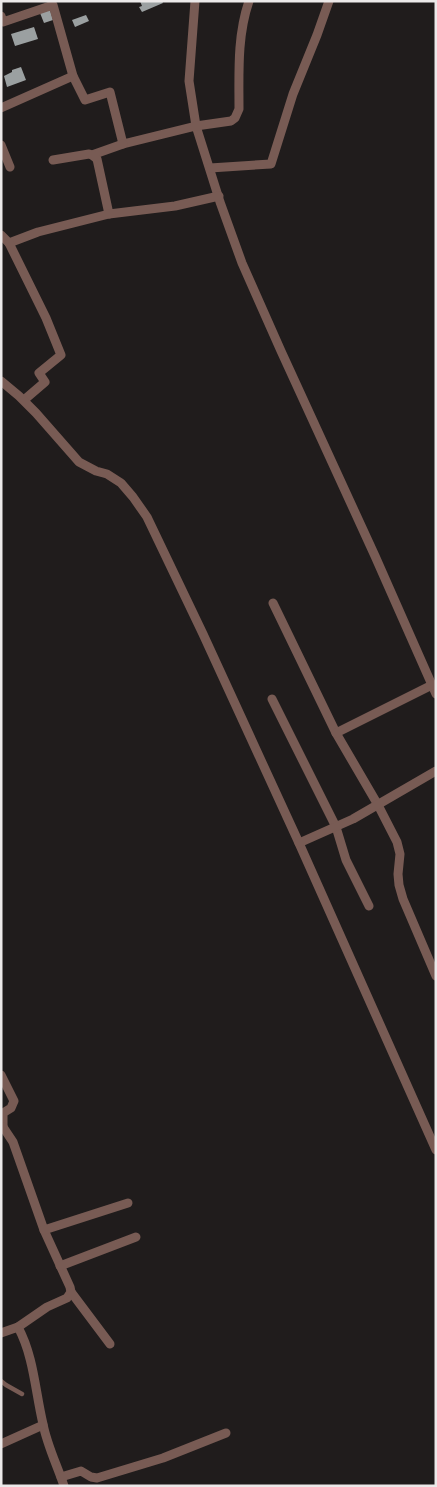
<svg xmlns="http://www.w3.org/2000/svg" width="437" height="1487" font-family="Roboto,sans-serif">
	<rect width="100%" height="100%" fill="#201c1c"/>
	<g fill="#9ba0a1">
		<polygon points="140,1 162,1 163,3 142,12 139,7 142,6"/>
		<polygon points="50,10 53,20 44,23 40,13"/>
		<polygon points="86,15 89,21 75,27 72,20"/>
		<polygon points="34,27 38,39 15,46 11,34"/>
		<polygon points="21,67 26,80 7,87 4,76 12,72 12,70"/>
	</g>
	<g fill="none" stroke-linecap="round" stroke-linejoin="round">
		<polyline stroke="#785b54" stroke-width="4.5" points="1,1381 6,1385 22,1394"/>
		<g stroke="#785b54" stroke-width="9">
			<polyline points="195,1 189,81 196,126 220,202 242,263 281,351 375,556 436,694"/>
			<path d="M1,16L3,22L53,5L73,76L85,100L110,92L123,144L196,126L231,121L235,118L239,109C239,73 237,36 249,1"/>
			<polyline points="1,108 73,76"/>
			<polyline points="1,145 10,167"/>
			<polyline points="92,155 123,144"/>
			<polyline points="53,160 89,154 92,155 97,159 109,214"/>
			<polyline points="210,168 271,164 293,94 317,35 329,1"/>
			<polyline points="1,235 9,243 38,232 109,214 175,206 219,196"/>
			<polyline points="9,243 46,318 61,355 39,373 45,382 24,400"/>
			<polyline points="1,381 19,396 36,413 79,462 96,471 107,474 121,483 133,497 147,517 203,634 299,843 436,1150"/>
			<polyline points="273,603 336,733 378,805 397,842 400,854 398,874 399,885 403,899 436,976"/>
			<polyline points="272,699 336,827 346,860 369,906"/>
			<polyline points="336,733 432,685"/>
			<polyline points="299,843 353,819 436,771"/>
			<polyline points="1,1075 14,1101 11,1108 3,1113 3,1127"/>
			<polyline points="1,1128 3,1127 13,1142 44,1230 70,1287 71,1292 67,1298 47,1307 18,1327"/>
			<polyline points="44,1230 128,1203"/>
			<polyline points="60,1266 136,1237"/>
			<polyline points="71,1292 110,1344"/>
			<path d="M1,1333L18,1327C34,1357 35,1390 43,1424C47,1445 57,1465 64,1486"/>
			<polyline points="1,1444 43,1425"/>
			<polyline points="61,1477 81,1471 91,1477 97,1478 163,1458 226,1433"/>
		</g>
	</g>
	<rect width="437" height="1487" fill="none" stroke="#ece9e9" stroke-width="5"/>
</svg>
